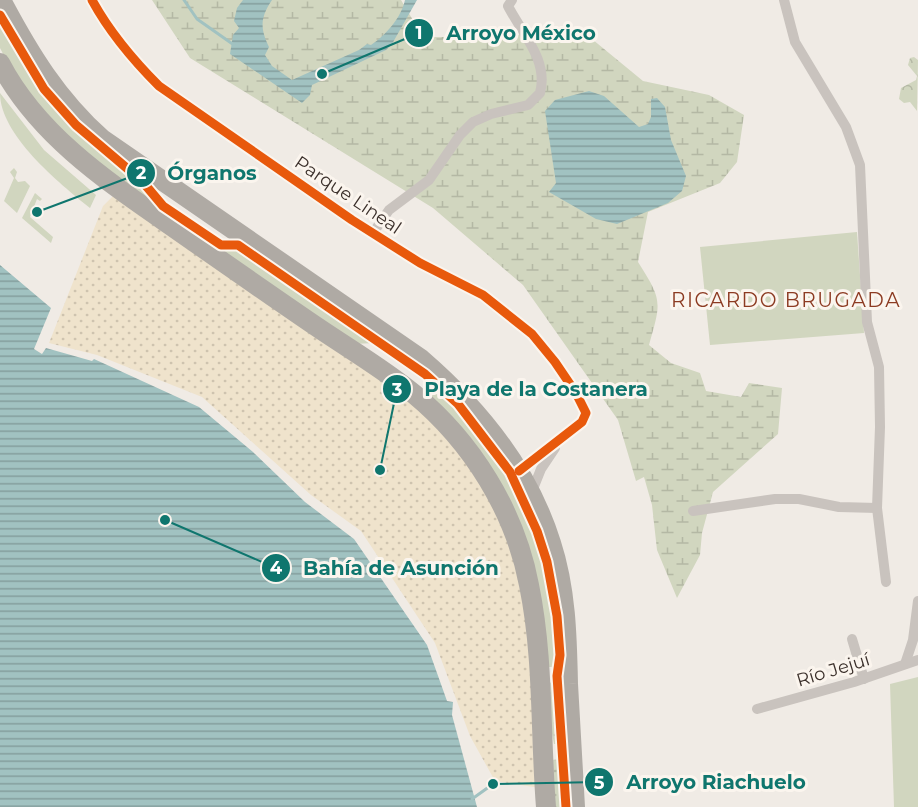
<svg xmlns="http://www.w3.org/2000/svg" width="918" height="807" font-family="Montserrat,sans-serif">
	<defs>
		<pattern id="forest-crowns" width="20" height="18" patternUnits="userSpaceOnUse" patternTransform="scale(1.5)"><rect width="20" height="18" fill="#d1d6bf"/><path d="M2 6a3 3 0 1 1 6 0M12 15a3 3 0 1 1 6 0" fill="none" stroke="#b4b8a4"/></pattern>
		<pattern id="wetland-marsh" width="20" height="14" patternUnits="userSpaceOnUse" patternTransform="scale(1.5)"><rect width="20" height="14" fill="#d1d6bf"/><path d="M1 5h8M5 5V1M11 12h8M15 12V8" fill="none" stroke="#b4b8a4"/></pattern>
		<pattern id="sand-dots" width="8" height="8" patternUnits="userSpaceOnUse" patternTransform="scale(1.5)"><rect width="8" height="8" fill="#efe3cc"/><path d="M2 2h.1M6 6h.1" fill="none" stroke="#cec3af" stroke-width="1.8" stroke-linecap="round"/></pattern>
		<pattern id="garden-dots" width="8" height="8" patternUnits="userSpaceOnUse" patternTransform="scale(1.5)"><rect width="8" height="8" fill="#d1d6bf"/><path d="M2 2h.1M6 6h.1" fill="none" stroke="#b4b8a4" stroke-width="1.8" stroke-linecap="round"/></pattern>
		<pattern id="water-rules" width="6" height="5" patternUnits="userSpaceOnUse" patternTransform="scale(1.5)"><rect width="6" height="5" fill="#a1c2c1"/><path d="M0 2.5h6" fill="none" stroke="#849e9d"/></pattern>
	</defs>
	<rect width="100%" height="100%" fill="#f0ebe5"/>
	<g fill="#d1d6bf">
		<polygon points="0,9 31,66 157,187 164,205 221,245 240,244 429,375 503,455 546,543 563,667 546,667 424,380 374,343 354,344 81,154 14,75 0,48"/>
		<path d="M0,93L44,150L96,195L90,208C59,183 0,135 0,93Z"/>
		<polygon points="14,168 17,172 15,178 18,182 25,181 30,186 17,213 4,201 14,178 10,172"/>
		<polygon points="35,193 42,199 40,201 37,199 30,217 53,237 51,243 22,218"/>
		<polygon points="857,232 864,333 710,345 700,247"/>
		<polygon points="918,677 918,807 894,807 890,684"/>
	</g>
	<polygon fill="url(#forest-crowns)" points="914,57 918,60 917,111 910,102 904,103 899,99 901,88 916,80 917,76 908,65 910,58"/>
	<path fill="url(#wetland-marsh)" d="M152,0H401L423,37H490L581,30L643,81L709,95L744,115L737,162L720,183L648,212L638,262C663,301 661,302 649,345L671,363L700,373L706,391L741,397L749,383L782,388L778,434L713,492L702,533L700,555L677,598L657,550L652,505L644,477L636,481L618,420L523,285L433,208L190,58Z"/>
	<polygon fill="url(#sand-dots)" points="116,193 408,396 459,444 510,538 527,607 540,788 495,781 470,736 435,643 361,531 311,495 202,397 97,355 49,343 103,206"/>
	<g fill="url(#garden-dots)">
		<polygon points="557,681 562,709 562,744 554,744 548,713 549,683"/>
		<polygon points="566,759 568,807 553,807 551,760"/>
	</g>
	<g fill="url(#water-rules)">
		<path d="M243,0H272C260,18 260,28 269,47L265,55L272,66L292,80L359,50L367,44L371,45C386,35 401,18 405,0H417L392,44L386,50L312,85L310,95L302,103L230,54L233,35L239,28L234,21L237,8Z"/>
		<polygon points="589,91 604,96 639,127 648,124 651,117 651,99 657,98 665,107 671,140 686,176 682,191 668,203 617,224 596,219 549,192 556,183 545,111 555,100"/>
		<polygon points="0,265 51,308 34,349 42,354 46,348 92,361 94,359 199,407 253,452 305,502 354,539 427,645 447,701 453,702 452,715 477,807 0,807"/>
	</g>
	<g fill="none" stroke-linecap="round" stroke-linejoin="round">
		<g stroke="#a1c2c1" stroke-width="3">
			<polyline points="184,0 197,19 234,45"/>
			<polyline points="472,799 493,784"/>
		</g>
		<g stroke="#c9c3be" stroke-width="10">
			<path d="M92,0C110,33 132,59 159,86L352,220L420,263L483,295L532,334L555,362L576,393L586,413L582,422L519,471"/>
			<polyline points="784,0 795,42 846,127 860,165 867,322 879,367 880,427 877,508 886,582"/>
			<path d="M373,233L389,210L429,180L460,135L473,122L491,114L528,105L540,93C549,60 521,32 508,6L512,0"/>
			<polyline points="531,494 541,469 555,448"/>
			<polyline points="693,511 775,499 799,499 839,507 877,508"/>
			<polyline points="852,639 864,679"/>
			<polyline points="905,664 913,640 918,601"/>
			<polyline points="757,709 854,682 918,660"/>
		</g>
		<g stroke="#afaaa4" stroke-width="20">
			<path d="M1,0C29,53 57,99 102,139L421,359C479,409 528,469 551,543C566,589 567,636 568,684C570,725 573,766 575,807"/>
			<path d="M0,63C37,134 105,180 170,225C220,260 270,295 320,329C351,350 385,370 414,394C472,442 515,511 529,585C544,658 540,733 546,807"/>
		</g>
		<g stroke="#fbf5ee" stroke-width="13">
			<g id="cycleway">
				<path d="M92,0C110,33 132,59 159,86L352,220L420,263L483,295L532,334L555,362L576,393L586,413L582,422L519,471"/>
				<polyline points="0,15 44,89 76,125 142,181 163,206 221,245 238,245 425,374 458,404 510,472 537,531 547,562 557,616 560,655 557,676 566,807"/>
			</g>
		</g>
		<use href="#cycleway" stroke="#e8590c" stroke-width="9"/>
	</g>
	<g text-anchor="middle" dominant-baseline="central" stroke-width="6" stroke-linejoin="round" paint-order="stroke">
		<g font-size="18" fill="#3b302b" stroke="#fbf5ee">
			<text transform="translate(348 195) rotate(34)">Parque Lineal</text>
			<text transform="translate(833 670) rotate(-17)">Río Jejuí</text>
		</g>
		<g font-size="20" letter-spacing="1.5" fill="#8c3b22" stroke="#fbf5ee">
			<text x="786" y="300">RICARDO BRUGADA</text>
		</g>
	</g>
	<path fill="none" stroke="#0f766e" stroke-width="2" d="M322 74L419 33M37 212L141 173M380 470L397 389M165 520L276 568M493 784L599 782"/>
	<g fill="#0f766e" stroke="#fbf5ee" stroke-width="2">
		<circle cx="322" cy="74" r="6"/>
		<circle cx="37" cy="212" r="6"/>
		<circle cx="380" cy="470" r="6"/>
		<circle cx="165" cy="520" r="6"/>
		<circle cx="493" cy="784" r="6"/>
		<circle cx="419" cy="33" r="15"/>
		<circle cx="141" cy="173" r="15"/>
		<circle cx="397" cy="389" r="15"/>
		<circle cx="276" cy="568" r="15"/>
		<circle cx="599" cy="782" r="15"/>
	</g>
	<g font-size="18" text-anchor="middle" font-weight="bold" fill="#fff">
		<text x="419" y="39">1</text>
		<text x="141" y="179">2</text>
		<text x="397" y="396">3</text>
		<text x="276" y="574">4</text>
		<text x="599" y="789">5</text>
	</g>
	<g font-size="20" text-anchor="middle" font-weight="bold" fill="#0f766e" stroke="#fbf5ee" stroke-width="6" stroke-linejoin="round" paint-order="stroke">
		<text x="521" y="40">Arroyo México</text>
		<text x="212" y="180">Órganos</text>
		<text x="536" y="396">Playa de la Costanera</text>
		<text x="401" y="575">Bahía de Asunción</text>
		<text x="716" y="789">Arroyo Riachuelo</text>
	</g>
</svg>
